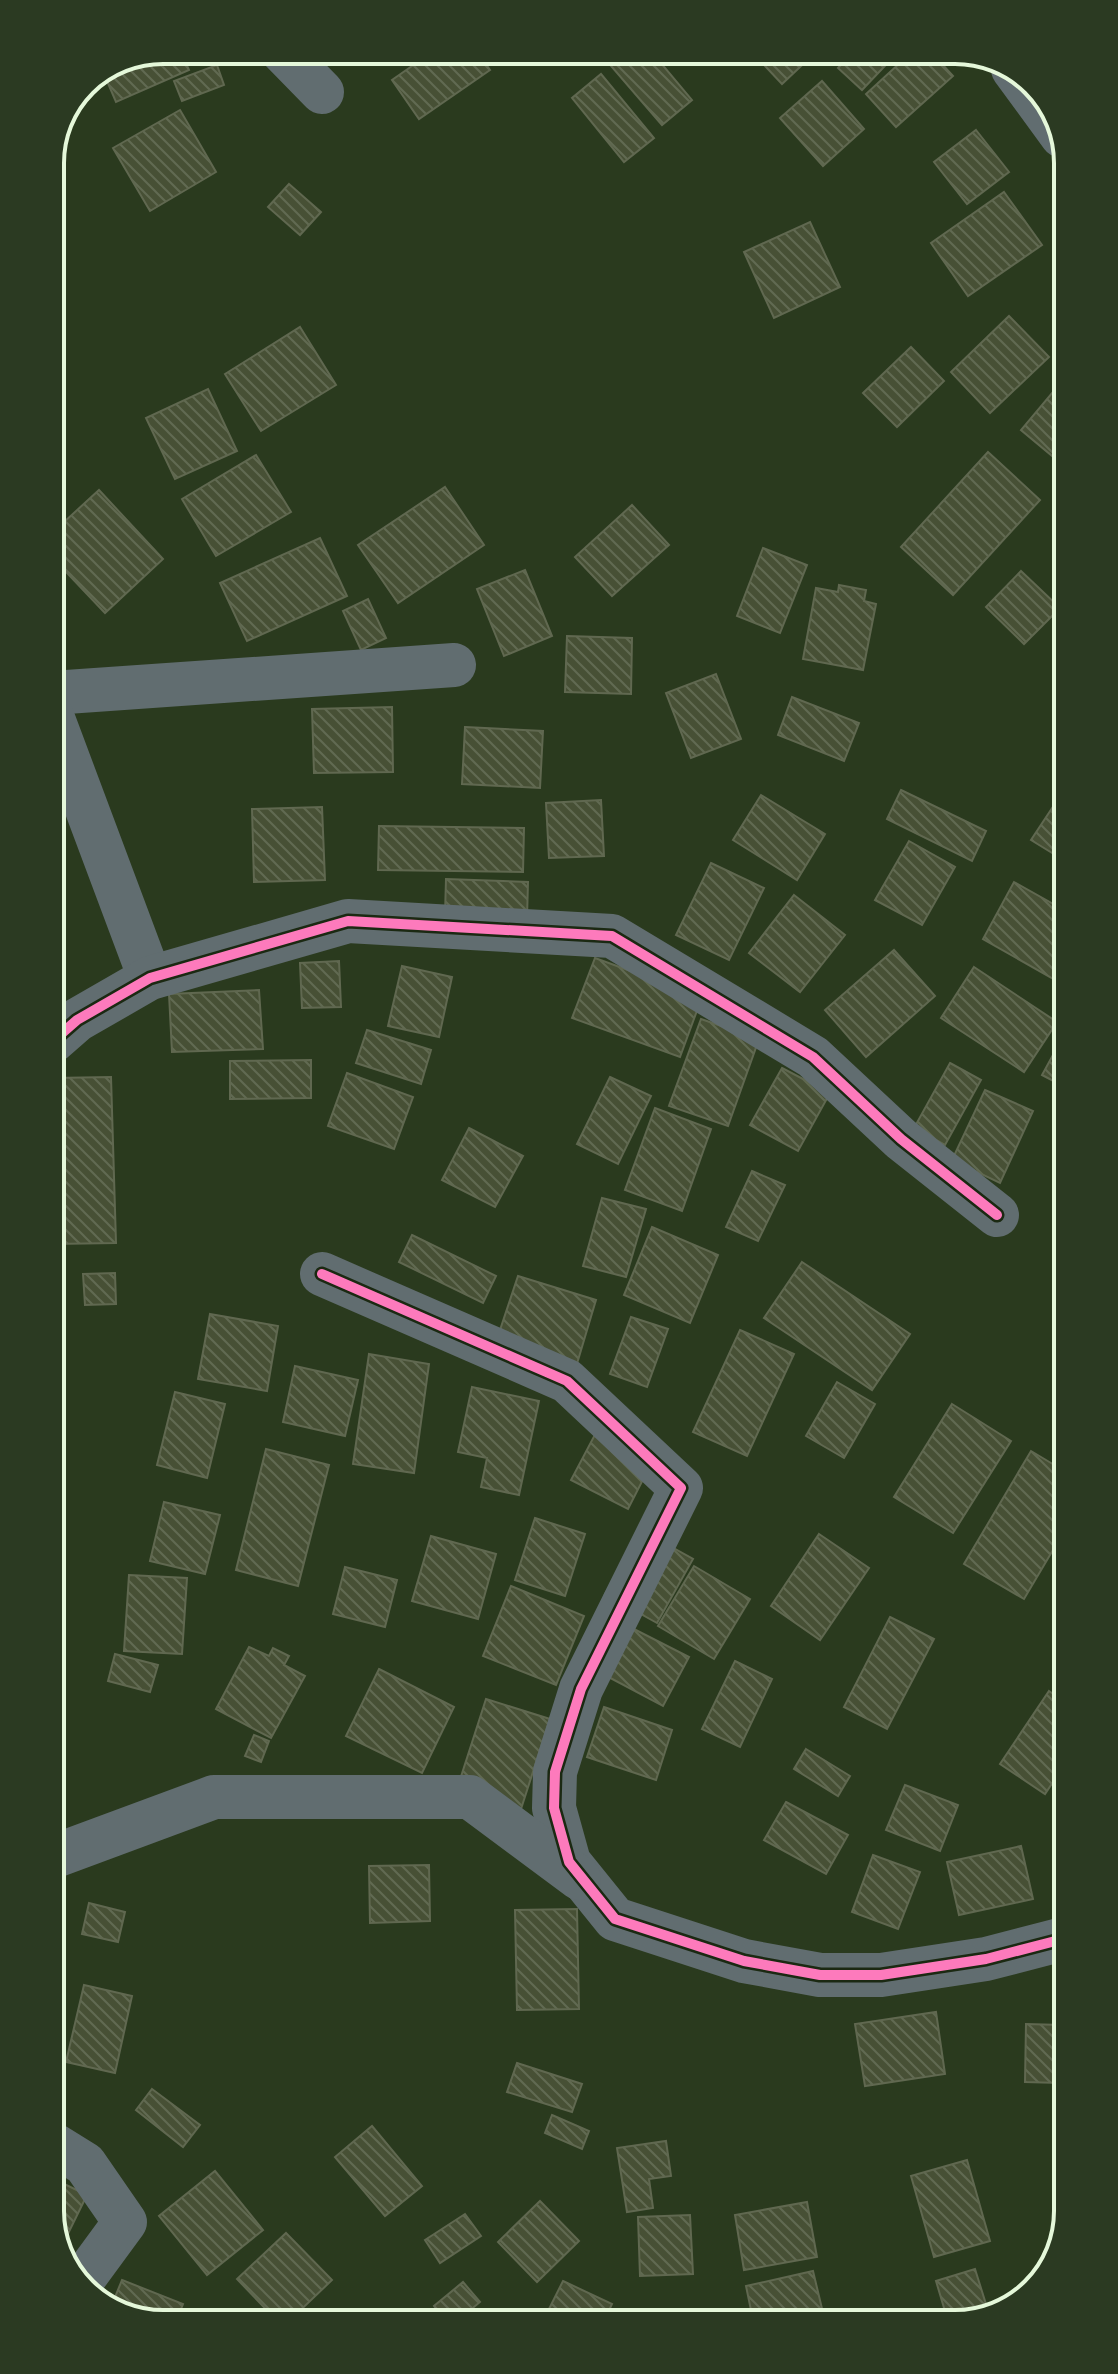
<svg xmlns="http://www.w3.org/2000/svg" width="1118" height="2374" font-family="'Crimson Pro',serif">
	<defs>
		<pattern id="building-back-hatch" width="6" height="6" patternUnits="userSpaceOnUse" patternTransform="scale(2)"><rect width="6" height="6" fill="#475035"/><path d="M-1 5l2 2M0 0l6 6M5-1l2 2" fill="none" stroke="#616a52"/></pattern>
	</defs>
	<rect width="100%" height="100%" fill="#2a3a1e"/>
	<g fill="url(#building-back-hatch)" stroke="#606850" stroke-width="2">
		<polygon points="163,50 180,50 189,70 116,102 104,74"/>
		<polygon points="435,50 476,50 490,70 419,119 392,80"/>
		<polygon points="602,50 650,50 692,100 662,125 599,52"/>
		<polygon points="750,50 818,50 782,84"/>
		<polygon points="855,50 900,50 862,90 838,68"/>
		<polygon points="914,50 929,50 953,76 896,127 866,94"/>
		<polygon points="217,65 224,85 182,101 174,81"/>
		<polygon points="601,74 654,138 624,162 572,98"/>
		<polygon points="822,81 864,129 823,166 780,118"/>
		<polygon points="180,110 216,172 150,211 113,148"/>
		<polygon points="976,130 1009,172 967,204 934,162"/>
		<polygon points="289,184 321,212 300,235 268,207"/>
		<polygon points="1004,192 1042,245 968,296 931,243"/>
		<polygon points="810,222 840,287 774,318 744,252"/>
		<polygon points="1009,316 1049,357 990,413 951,372"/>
		<polygon points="300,327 336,385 261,431 225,374"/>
		<polygon points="911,347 944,381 897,427 863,393"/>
		<polygon points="1063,380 1063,465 1021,430"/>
		<polygon points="208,389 237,451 175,479 146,418"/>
		<polygon points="988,452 1040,500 953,595 901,547"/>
		<polygon points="256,455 291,512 216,556 182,499"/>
		<polygon points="445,487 484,545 398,603 358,545"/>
		<polygon points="99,490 163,559 105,613 51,556 51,534"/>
		<polygon points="632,505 669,545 612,596 575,557"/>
		<polygon points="320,538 347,596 247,641 220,583"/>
		<polygon points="763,548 807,565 780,633 737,616"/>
		<polygon points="525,570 552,636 504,656 477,589"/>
		<polygon points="1021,571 1060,608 1024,644 986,607"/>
		<polygon points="839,585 866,590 864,601 876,604 863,670 803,659 816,588 838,592"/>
		<polygon points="368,599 386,638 361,650 343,611"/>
		<polygon points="567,636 632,638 631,694 565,692"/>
		<polygon points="716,674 741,739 691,758 666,693"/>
		<polygon points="792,697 859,723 844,761 778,735"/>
		<polygon points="392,707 393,772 314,773 312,709"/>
		<polygon points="465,727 543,731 540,788 462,784"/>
		<polygon points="901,790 986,831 972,861 887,819"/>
		<polygon points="1064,790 1064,857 1062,859 1031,840"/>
		<polygon points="761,795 825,834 797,880 733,840"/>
		<polygon points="601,800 604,856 549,858 546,803"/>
		<polygon points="322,807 325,880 254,882 252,809"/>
		<polygon points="379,826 524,828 523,872 378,870"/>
		<polygon points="909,841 955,867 922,925 875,900"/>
		<polygon points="711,863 764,888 729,960 676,935"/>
		<polygon points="446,879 528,882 527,918 445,914"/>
		<polygon points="1014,882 1064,910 1064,985 983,939"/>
		<polygon points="794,895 845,935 800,992 749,953"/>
		<polygon points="894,950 935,996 866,1057 825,1010"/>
		<polygon points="595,958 702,997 680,1057 572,1018"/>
		<polygon points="339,961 341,1007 302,1008 300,963"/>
		<polygon points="402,966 452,977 439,1037 388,1026"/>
		<polygon points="974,967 1057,1022 1024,1072 941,1018"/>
		<polygon points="259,990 263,1049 172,1052 169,994"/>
		<polygon points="701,1019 759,1039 728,1126 669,1106"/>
		<polygon points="367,1030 431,1050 421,1084 356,1063"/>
		<polygon points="1065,1033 1065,1087 1042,1075"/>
		<polygon points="311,1060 311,1098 230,1099 230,1061"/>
		<polygon points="950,1063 981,1080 945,1145 914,1128"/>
		<polygon points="782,1068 830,1093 798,1151 750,1125"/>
		<polygon points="347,1073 413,1097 394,1149 328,1126"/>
		<polygon points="111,1077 116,1243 53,1244 53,1078"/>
		<polygon points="610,1077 651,1096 618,1164 577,1144"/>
		<polygon points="985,1090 1033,1111 1000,1183 952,1160"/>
		<polygon points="655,1108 711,1129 682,1211 625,1190"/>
		<polygon points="469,1128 523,1156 495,1207 442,1180"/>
		<polygon points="752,1171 785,1185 758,1241 726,1227"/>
		<polygon points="602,1198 646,1209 626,1277 583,1266"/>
		<polygon points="652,1227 718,1255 690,1323 624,1295"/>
		<polygon points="412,1235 496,1276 483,1303 399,1262"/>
		<polygon points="802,1262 910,1334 872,1390 764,1318"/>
		<polygon points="115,1273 116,1304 85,1305 83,1274"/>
		<polygon points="518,1276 596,1300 576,1367 496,1342"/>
		<polygon points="210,1314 278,1326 267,1391 198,1379"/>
		<polygon points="631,1317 668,1329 647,1387 610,1374"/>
		<polygon points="740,1330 794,1354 747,1456 693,1432"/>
		<polygon points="369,1354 429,1364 414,1473 353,1464"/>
		<polygon points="295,1366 358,1380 345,1436 283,1422"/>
		<polygon points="837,1382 875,1404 844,1458 806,1436"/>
		<polygon points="472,1387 539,1401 519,1495 481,1487 487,1458 458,1452"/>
		<polygon points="175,1392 225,1404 207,1478 157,1465"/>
		<polygon points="952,1404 1011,1441 953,1533 894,1497"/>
		<polygon points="599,1427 655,1456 628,1509 571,1480"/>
		<polygon points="266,1449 329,1465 298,1586 236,1570"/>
		<polygon points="1031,1451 1066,1472 1066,1528 1024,1599 964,1564"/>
		<polygon points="164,1502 220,1515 205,1574 150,1561"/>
		<polygon points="535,1518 585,1534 565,1596 515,1580"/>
		<polygon points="641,1530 693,1559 657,1623 605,1594"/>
		<polygon points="819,1534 869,1568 820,1640 771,1606"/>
		<polygon points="431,1536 496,1554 478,1619 412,1601"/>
		<polygon points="694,1566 750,1599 714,1659 658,1626"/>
		<polygon points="345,1567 397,1580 385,1627 333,1614"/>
		<polygon points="129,1575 187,1578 182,1654 124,1651"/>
		<polygon points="511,1586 584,1616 556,1685 483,1656"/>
		<polygon points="890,1617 934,1639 887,1729 844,1707"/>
		<polygon points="624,1624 689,1657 663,1706 599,1672"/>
		<polygon points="249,1647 269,1656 273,1648 289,1656 284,1665 305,1676 271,1738 216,1709"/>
		<polygon points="115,1654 158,1665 150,1692 108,1681"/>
		<polygon points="735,1661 772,1679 740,1747 702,1729"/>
		<polygon points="379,1669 454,1707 422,1773 346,1736"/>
		<polygon points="1049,1691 1066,1703 1067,1761 1045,1794 1000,1764"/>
		<polygon points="486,1699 550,1719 521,1809 457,1789"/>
		<polygon points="604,1707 672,1730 656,1780 587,1757"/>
		<polygon points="254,1735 269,1741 261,1762 245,1756"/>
		<polygon points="806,1749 850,1776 838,1796 794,1769"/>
		<polygon points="905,1785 958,1805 940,1851 886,1830"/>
		<polygon points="786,1802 848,1835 826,1874 764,1840"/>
		<polygon points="1021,1846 1033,1899 959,1915 947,1862"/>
		<polygon points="873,1855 920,1872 898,1929 852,1912"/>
		<polygon points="429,1865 430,1921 370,1923 369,1866"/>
		<polygon points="89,1903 125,1912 118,1942 82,1934"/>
		<polygon points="577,1909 579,2009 517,2010 515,1910"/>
		<polygon points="84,1985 132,1996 115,2073 66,2062"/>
		<polygon points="936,2012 945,2074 865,2086 855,2024"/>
		<polygon points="1026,2024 1062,2025 1060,2083 1025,2082"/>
		<polygon points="517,2063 582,2084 572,2112 507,2092"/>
		<polygon points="152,2089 200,2125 183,2147 136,2110"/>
		<polygon points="552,2115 589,2131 582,2149 545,2133"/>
		<polygon points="372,2126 422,2186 385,2216 335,2157"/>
		<polygon points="666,2141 671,2176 649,2179 653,2208 627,2212 617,2148"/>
		<polygon points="967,2160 990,2241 934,2257 911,2176"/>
		<polygon points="215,2171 263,2230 207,2275 159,2216"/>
		<polygon points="56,2180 87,2195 59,2252 56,2248"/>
		<polygon points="540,2201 579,2241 537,2282 498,2242"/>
		<polygon points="807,2202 817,2257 744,2270 735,2215"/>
		<polygon points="465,2214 481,2236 440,2263 425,2240"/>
		<polygon points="690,2215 693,2274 640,2276 638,2217"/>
		<polygon points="286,2233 332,2280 287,2323 279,2323 237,2279"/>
		<polygon points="975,2269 990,2317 947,2318 936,2281"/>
		<polygon points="813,2271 824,2317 753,2320 746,2286"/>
		<polygon points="122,2280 183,2304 175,2324 155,2324 111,2307"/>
		<polygon points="563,2281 612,2304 604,2321 543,2321"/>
		<polygon points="463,2282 480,2302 456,2322 446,2322 434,2306"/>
	</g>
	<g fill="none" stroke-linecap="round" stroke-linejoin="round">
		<g stroke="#616d70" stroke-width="44">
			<polyline points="281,50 322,92"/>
			<polyline points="1013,69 1062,136"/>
			<polyline points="52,693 454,665"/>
			<polyline points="52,716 150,978"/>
			<polyline points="53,1041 77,1020 150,978 348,921 612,936 813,1057 901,1139 997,1215"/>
			<polyline points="322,1274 567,1381 681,1488 581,1689 555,1772 554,1808 569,1862 615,1919 744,1961 820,1975 881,1975 986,1959 1067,1938"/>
			<polyline points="55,1856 214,1797 470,1797 579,1878"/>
			<polyline points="56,2146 85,2164 125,2222 81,2282"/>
		</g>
		<g stroke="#1b2912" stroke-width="15">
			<g id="cycleway">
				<polyline points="53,1041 77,1020 150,978 348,921 612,936 813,1057 901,1139 997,1215"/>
				<polyline points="322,1274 567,1381 681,1488 581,1689 555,1772 554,1808 569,1862 615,1919 744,1961 820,1975 881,1975 986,1959 1067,1938"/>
			</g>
		</g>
		<use href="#cycleway" stroke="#fd7abc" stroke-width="10"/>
	</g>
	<path d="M0 0H1118V2374H0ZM163 64H955A99 99 0 0 1 1054 163V2211A99 99 0 0 1 955 2310H163A99 99 0 0 1 64 2211V163A99 99 0 0 1 163 64Z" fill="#2b3a22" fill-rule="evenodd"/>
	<path fill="none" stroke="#e5f8da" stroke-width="4" d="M163 64H955A99 99 0 0 1 1054 163V2211A99 99 0 0 1 955 2310H163A99 99 0 0 1 64 2211V163A99 99 0 0 1 163 64Z"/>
</svg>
